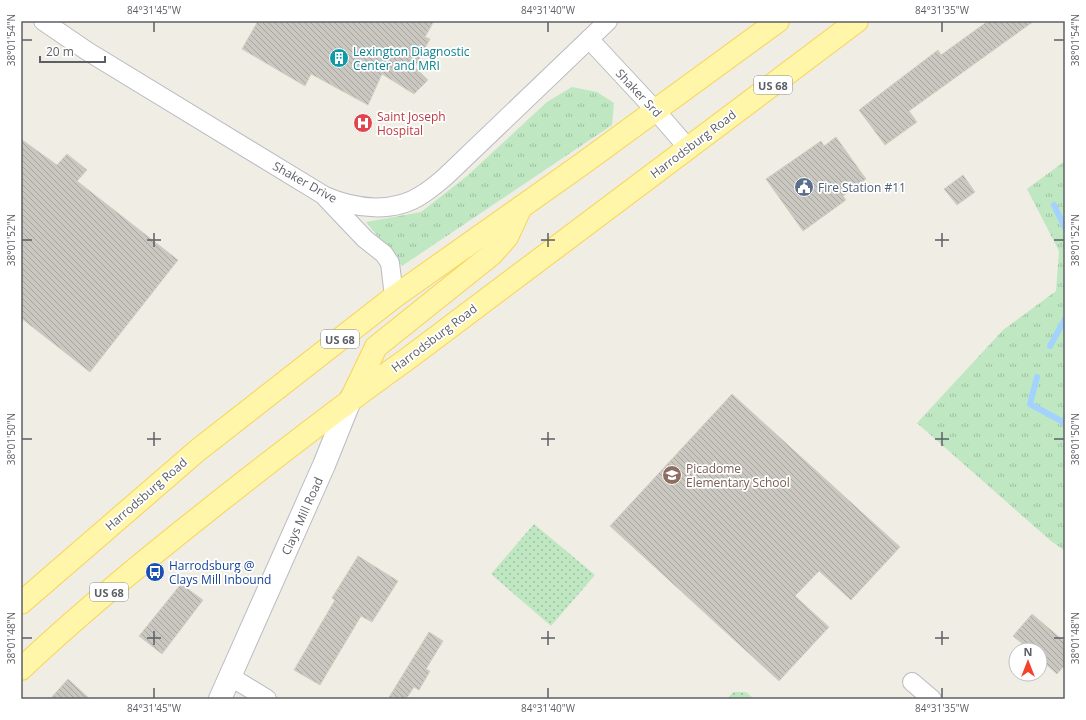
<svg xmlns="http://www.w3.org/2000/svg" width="1086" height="720" font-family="'Open Sans',sans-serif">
	<defs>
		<pattern id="grass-tufts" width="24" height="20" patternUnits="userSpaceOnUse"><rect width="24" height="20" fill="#bfe8c2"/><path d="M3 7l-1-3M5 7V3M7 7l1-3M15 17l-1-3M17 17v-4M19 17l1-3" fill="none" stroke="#9ebfa1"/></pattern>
		<pattern id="park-dots" width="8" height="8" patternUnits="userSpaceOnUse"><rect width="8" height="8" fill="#bfe8c2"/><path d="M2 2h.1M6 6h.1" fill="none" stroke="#9ebfa1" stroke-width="1.8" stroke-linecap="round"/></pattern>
		<pattern id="building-back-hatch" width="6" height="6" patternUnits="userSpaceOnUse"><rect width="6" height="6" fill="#cac7c1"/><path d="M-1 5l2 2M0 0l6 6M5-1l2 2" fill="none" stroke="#a7a5a0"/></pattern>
	</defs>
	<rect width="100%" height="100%" fill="#efede4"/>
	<g fill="url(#grass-tufts)">
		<polygon points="572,87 597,92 614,103 612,125 402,266 366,222 421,212 467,176 547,102"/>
		<polygon points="1065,161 1065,551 1051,541 917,423 1003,330 1056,291 1059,251 1027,189"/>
	</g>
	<g fill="url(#park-dots)">
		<polygon points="534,524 595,575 551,626 491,574"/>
		<polygon points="733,692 746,692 754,699 727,699"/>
	</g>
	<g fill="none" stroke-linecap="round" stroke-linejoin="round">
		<g stroke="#a4d2ff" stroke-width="6">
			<polyline points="1054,205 1065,228"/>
			<polyline points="1050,346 1065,319"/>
			<polyline points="1037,377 1030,404 1065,423"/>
		</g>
	</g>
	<g fill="url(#building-back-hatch)" stroke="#d4d0c2">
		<polygon points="258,21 434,21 425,37 430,39 415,67 428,80 414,94 382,74 368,105 311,74 305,86 242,49"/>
		<polygon points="988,21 1034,21 909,111 917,122 885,145 859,110 938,50 941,55"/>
		<polygon points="836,137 866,179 843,196 846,200 803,231 766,179 821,141 824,146"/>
		<polygon points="21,139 57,165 67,154 87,170 77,181 178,260 90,372 21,318"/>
		<polygon points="963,175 975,192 957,205 944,189"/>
		<polygon points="732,394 900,547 851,600 819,571 795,596 829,627 779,681 610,526"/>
		<polygon points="358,556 398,581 372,622 361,616 320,685 294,670 335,600 332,598"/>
		<polygon points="181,584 203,600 162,654 139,636"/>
		<polygon points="1032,614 1065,642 1065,665 1057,674 1040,659 1040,650 1030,650 1013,636"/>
		<polygon points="429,632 443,641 426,669 430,671 419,690 414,687 406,699 388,699"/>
		<polygon points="68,679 90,699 50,699"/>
	</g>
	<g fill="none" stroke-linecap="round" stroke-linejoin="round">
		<g stroke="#b9bbc1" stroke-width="20">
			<g id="minor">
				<path d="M43,21L87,51L325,196C355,209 394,214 423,194C431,189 438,183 445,177L608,21"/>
				<polyline points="589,39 656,111 688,148"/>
				<polyline points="326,198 365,239 384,254 390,263 394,297"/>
				<polyline points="231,677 267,699"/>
				<polyline points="912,682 932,699"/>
			</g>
		</g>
		<g stroke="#b9bcc3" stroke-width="24">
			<polyline id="secondary" points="220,699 324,465 351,398"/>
		</g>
		<g stroke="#f8d454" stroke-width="24">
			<g id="primary">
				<polyline points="352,397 376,347 491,255 507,237 521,207"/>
				<polyline points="21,603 198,450 394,297 582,164 778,21"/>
				<path d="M21,669C90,604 165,544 239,486C294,443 349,400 406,360L857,21"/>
			</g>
		</g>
		<use href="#minor" stroke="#fff" stroke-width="18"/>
		<use href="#secondary" stroke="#fff" stroke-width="22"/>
		<use href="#primary" stroke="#fff6a9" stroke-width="22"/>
	</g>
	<path fill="none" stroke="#5c5f65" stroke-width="1.5" d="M154,22V32M548,22V32M942,22V32M22,40H32M1054,40H1064M154,233V247M548,233V247M942,233V247M22,240H32M147,240H161M541,240H555M935,240H949M1054,240H1064M154,432V446M548,432V446M942,432V446M22,439H32M147,439H161M541,439H555M935,439H949M1054,439H1064M154,631V645M548,631V645M942,631V645M22,638H32M147,638H161M541,638H555M935,638H949M1054,638H1064M154,688V698M548,688V698M942,688V698"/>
	<defs>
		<g id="building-disc" transform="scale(1)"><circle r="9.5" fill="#0f9aa8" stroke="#fff"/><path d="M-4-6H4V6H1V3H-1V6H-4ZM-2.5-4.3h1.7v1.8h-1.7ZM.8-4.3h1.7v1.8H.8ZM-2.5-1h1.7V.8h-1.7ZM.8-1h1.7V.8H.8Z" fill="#fff"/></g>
		<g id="hospital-disc" transform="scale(1)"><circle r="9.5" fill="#e0444e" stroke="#fff"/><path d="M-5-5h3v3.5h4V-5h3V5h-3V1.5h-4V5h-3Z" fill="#fff"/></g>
		<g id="civic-disc" transform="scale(1)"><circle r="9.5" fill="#5c6f8a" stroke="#fff"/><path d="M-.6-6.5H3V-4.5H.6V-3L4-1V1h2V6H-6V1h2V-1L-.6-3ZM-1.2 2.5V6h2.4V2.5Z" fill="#fff"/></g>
		<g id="school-disc" transform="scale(1)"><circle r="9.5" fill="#8d6e63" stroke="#fff"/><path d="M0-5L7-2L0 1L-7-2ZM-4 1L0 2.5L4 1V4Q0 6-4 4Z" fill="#fff"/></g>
		<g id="bus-disc" transform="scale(1)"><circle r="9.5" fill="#1a4fb4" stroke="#fff"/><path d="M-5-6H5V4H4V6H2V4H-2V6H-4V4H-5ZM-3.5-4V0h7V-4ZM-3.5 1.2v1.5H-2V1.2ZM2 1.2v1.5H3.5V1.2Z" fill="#fff"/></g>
	</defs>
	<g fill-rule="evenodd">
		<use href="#building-disc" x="339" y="58"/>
		<use href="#hospital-disc" x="363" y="123"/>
		<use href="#civic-disc" x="804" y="187"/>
		<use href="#school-disc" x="672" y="475"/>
		<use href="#bus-disc" x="155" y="572"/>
	</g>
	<g text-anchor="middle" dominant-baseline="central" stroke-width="3.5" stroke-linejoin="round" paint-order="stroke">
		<g fill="#fff" stroke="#8d8f93" stroke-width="1">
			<rect x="754" y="76" width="38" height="18" rx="3"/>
			<rect x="321" y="330" width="38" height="18" rx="3"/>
			<rect x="90" y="583" width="38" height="18" rx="3"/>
		</g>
		<g font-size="11" font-weight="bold" fill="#5c5f65">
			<text x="773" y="85">US 68</text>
			<text x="340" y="339">US 68</text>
			<text x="109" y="592">US 68</text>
		</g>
		<g font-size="12" fill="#0d838f" stroke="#fff" text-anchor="start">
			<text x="353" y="51">Lexington Diagnostic<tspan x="353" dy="14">Center and MRI</tspan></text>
		</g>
		<g font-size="12" fill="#5c5f65" stroke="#fff">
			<text transform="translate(639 93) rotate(47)">Shaker Srd</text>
			<text transform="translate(693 144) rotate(-37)">Harrodsburg Road</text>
			<text transform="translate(305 182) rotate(29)">Shaker Drive</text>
			<text transform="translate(434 338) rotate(-37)">Harrodsburg Road</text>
			<text transform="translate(146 494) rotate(-41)">Harrodsburg Road</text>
			<text transform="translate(302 516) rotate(-66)">Clays Mill Road</text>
		</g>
		<g font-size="12" fill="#be3a42" stroke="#fff" text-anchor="start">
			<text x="377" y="116">Saint Joseph<tspan x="377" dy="14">Hospital</tspan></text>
		</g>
		<g font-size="12" fill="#4e5e75" stroke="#fff" text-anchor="start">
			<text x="818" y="187">Fire Station #11</text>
		</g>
		<g font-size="12" fill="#785e54" stroke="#fff" text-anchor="start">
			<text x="686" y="468">Picadome<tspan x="686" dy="14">Elementary School</tspan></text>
		</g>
		<g font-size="12" fill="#164399" stroke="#fff" text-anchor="start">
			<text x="169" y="565">Harrodsburg @<tspan x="169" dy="14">Clays Mill Inbound</tspan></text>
		</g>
	</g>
	<rect width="1086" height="720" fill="none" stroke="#ffffff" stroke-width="44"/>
	<g transform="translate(1028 662)"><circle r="19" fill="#ffffff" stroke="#bebfc1"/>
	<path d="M0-3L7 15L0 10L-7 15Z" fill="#f14428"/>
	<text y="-6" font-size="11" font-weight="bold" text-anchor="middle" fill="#5c5f65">N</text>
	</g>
	<path d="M40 56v6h65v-6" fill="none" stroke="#5c5f65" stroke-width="2"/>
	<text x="46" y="56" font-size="12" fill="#5c5f65" stroke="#ffffff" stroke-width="3" paint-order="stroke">20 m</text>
	<rect x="22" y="22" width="1042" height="676" fill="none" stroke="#5c5f65" stroke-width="1.5"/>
	<g font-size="10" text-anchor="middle" fill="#5c5f65">
		<text x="154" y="14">84°31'45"W</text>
		<text x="548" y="14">84°31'40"W</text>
		<text x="942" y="14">84°31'35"W</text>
		<text transform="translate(11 40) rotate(-90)" y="4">38°01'54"N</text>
		<text transform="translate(1075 40) rotate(-90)" y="4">38°01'54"N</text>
		<text transform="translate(11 240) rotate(-90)" y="4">38°01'52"N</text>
		<text transform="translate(1075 240) rotate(-90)" y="4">38°01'52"N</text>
		<text transform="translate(11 439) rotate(-90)" y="4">38°01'50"N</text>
		<text transform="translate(1075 439) rotate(-90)" y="4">38°01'50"N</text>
		<text transform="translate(11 638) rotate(-90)" y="4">38°01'48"N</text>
		<text transform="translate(1075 638) rotate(-90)" y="4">38°01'48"N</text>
		<text x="154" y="712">84°31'45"W</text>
		<text x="548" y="712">84°31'40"W</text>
		<text x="942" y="712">84°31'35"W</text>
	</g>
</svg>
